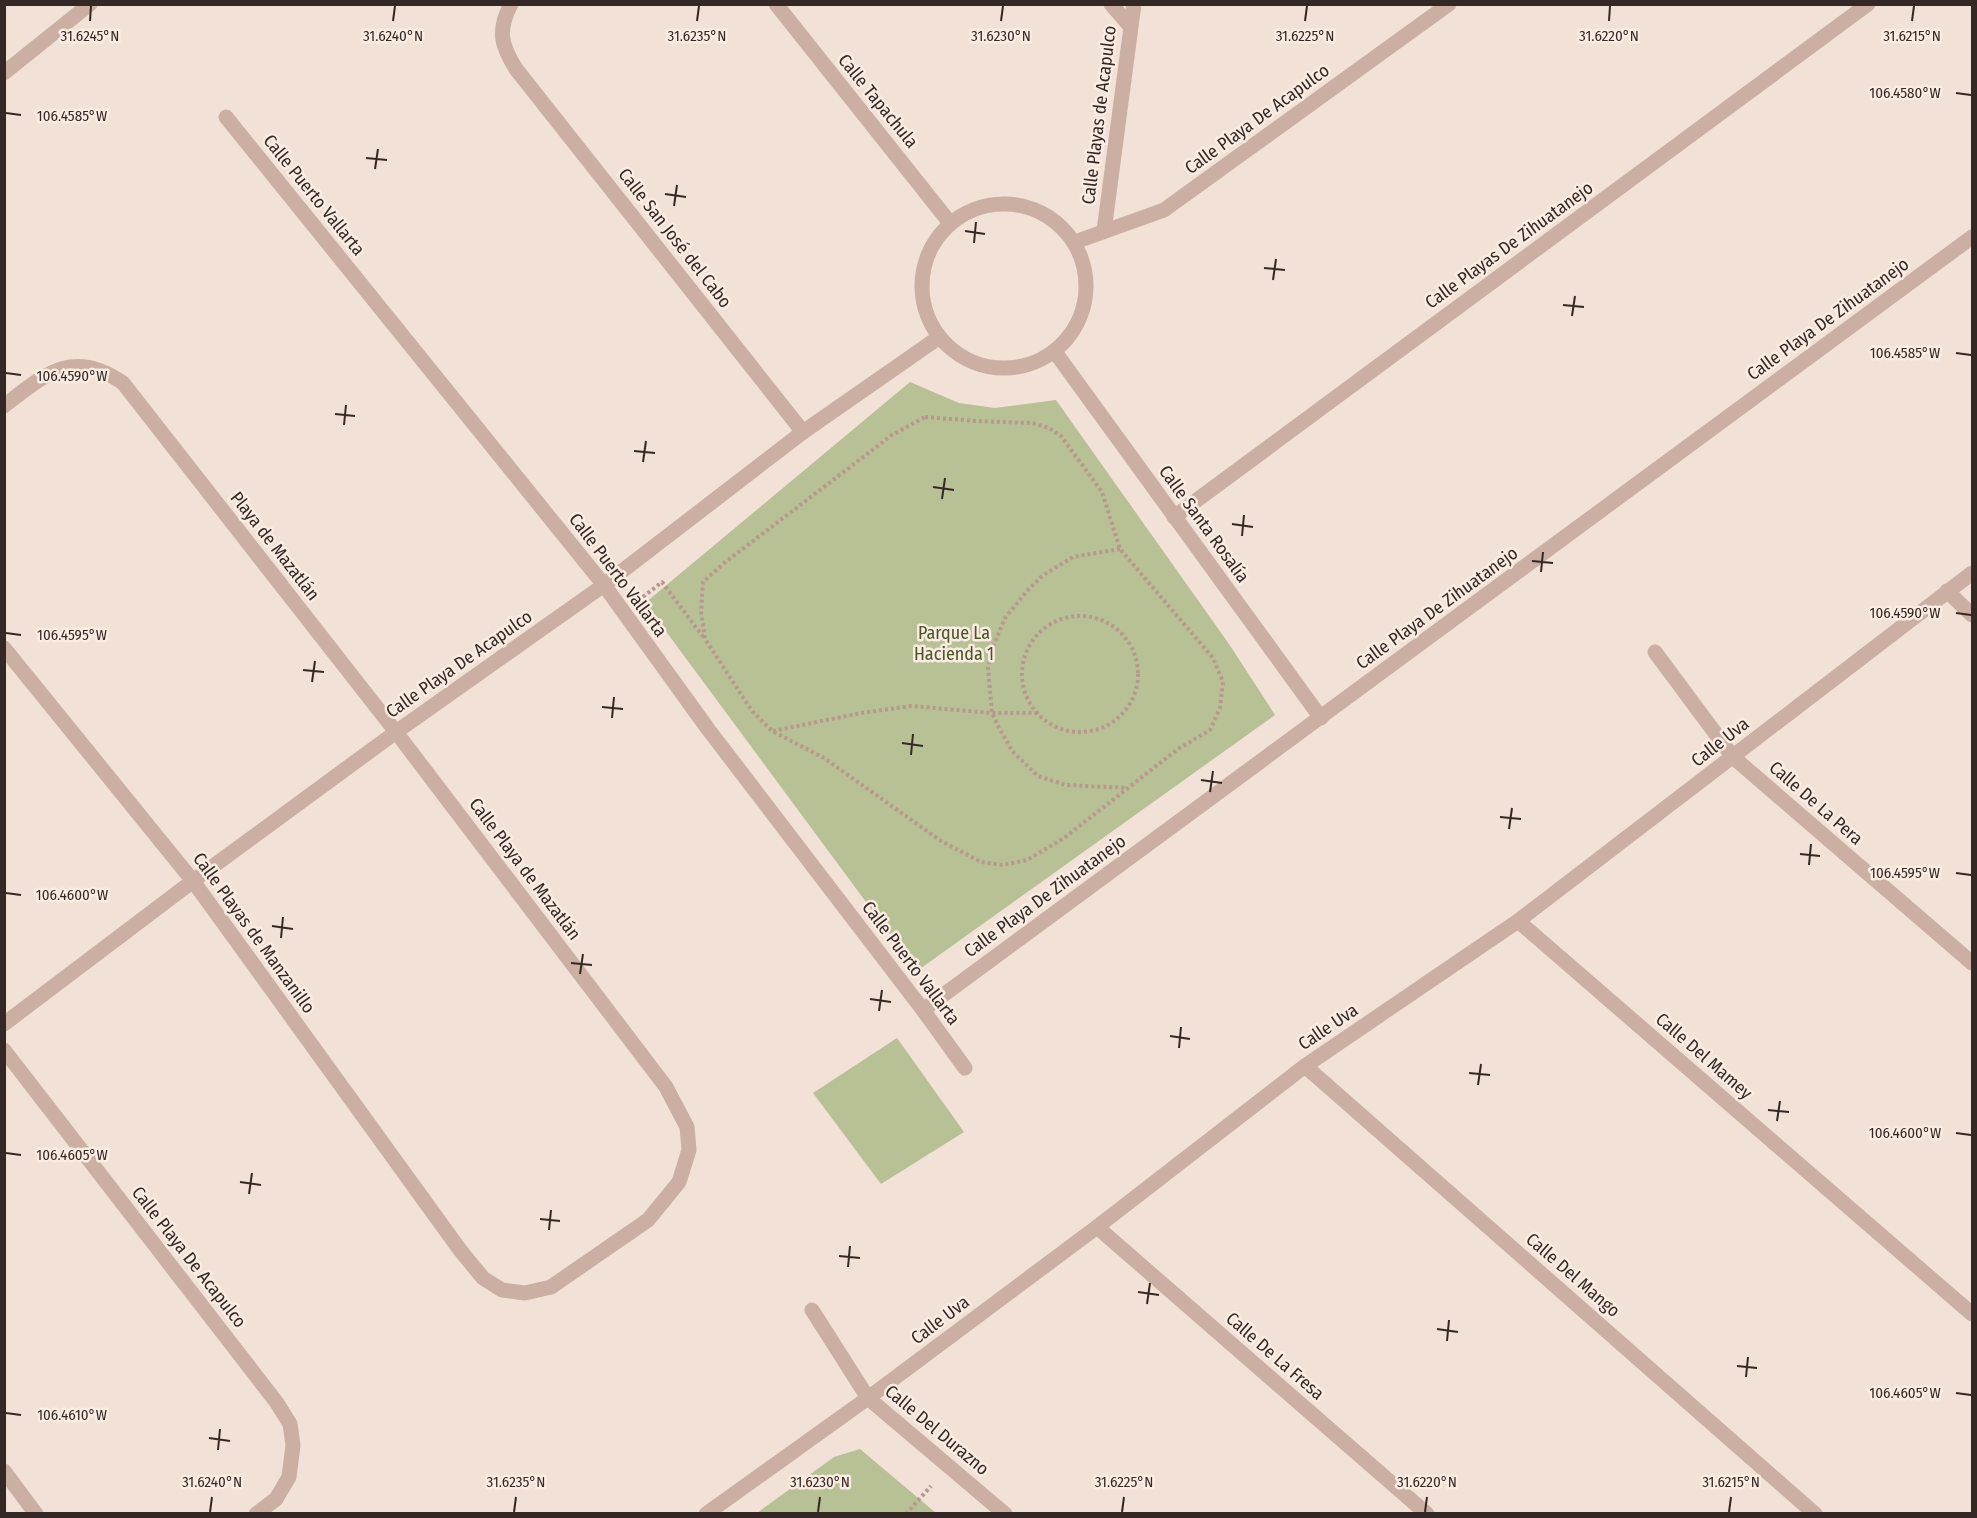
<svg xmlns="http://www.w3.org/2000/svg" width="1977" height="1518" font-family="'Fira Sans Condensed',sans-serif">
	<rect width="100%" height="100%" fill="#f2e1d6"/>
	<g fill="#b8c196">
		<polygon points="910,382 959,403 995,408 1056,400 1229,644 1275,715 917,971 645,603"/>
		<polygon points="897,1038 964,1132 881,1184 813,1093"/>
		<polygon points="860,1449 936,1513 757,1513 834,1457"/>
	</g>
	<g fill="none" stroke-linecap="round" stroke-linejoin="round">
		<g stroke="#b6998c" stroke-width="4" stroke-dasharray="3 3" stroke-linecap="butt">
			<polygon points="925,417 976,421 1032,423 1049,428 1061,436 1102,492 1120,549 1213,658 1223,682 1220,708 1210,730 1178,749 1064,838 1027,860 1003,865 981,862 941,841 824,758 772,731 752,711 705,639 701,612 703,582 723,564 892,435"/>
			<polyline points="1120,549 1073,557 1042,576 1027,591 1005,618 993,647 988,668 992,713 998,726 1012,751 1038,776 1066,785 1127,788"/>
			<polyline points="643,597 662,582 704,638"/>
			<circle cx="1080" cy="674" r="58"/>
			<polyline points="773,731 861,713 911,706 992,713 1038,713"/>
			<polyline points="906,1514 931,1486"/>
		</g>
		<g stroke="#caafa2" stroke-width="15">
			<path d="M511,4C497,31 501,45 516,69L803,432"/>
			<polyline points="776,4 950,223"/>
			<polyline points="1111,4 1130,26"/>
			<polyline points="4,73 90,4"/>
			<polyline points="226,117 604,585 708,729 923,1010 965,1068"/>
			<circle cx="1004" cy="286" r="82"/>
			<polyline points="1104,231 1134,4"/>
			<polyline points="1075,242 1164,210 1449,4"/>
			<polyline points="1055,352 1321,718"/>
			<path d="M4,406C45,374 73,348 123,383L396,732L666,1087L687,1127L689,1150L679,1182L648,1220L551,1287L525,1293L502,1290L483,1278L460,1250L193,881L4,648"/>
			<polyline points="1174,517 1868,4"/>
			<polyline points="1947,591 1972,615"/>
			<polyline points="1655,652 1733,757 1972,963"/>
			<polyline points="1518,921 1972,1314"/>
			<polyline points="923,1010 1972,237"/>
			<polyline points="4,1024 193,881 396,732 604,585 803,432 938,338"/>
			<polyline points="4,1050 277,1403 290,1424 293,1445 289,1477 276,1499 256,1514"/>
			<polyline points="1305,1066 1815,1514"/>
			<polyline points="1097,1227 1427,1514"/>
			<polyline points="812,1310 868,1398 1005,1514"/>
			<polyline points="4,1471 36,1514"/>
			<polyline points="706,1514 868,1398 1097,1227 1305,1066 1518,921 1972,573"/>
		</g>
	</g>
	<path fill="none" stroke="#342825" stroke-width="2" d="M90,21L91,6M393,21L395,6M697,21L699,6M1001,21L1003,6M1305,21L1307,6M1609,21L1610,6M1912,21L1914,6M1956,93L1971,95M6,113L21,115M366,158L387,160M375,169L378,149M665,194L686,197M674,206L677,185M965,231L985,234M974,243L976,222M1264,268L1285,270M1273,280L1276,259M1563,305L1584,307M1572,316L1575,296M1956,353L1971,355M6,373L21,375M335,414L355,416M344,425L346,405M634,451L655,453M643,462L646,441M933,487L954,490M942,499L945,478M1232,524L1253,527M1242,536L1244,515M1532,561L1553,563M1541,572L1543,552M1956,613L1971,615M6,633L21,635M303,670L324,672M312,682L315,661M602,707L623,709M612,718L614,697M902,743L923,746M911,755L913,734M1201,780L1222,783M1210,792L1213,771M1500,817L1521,819M1509,829L1512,808M1800,854L1820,856M1809,865L1811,844M1956,873L1971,875M6,893L21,895M272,926L293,929M281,938L283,917M571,963L592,965M580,974L583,954M870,999L891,1002M879,1011L882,990M1170,1036L1190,1039M1179,1048L1181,1027M1469,1073L1490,1075M1478,1085L1481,1064M1768,1110L1789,1112M1777,1121L1780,1101M1956,1133L1971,1135M6,1153L21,1155M240,1182L261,1185M249,1194L252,1173M540,1219L560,1221M549,1230L551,1210M839,1256L860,1258M848,1267L850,1246M1138,1292L1159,1295M1147,1304L1150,1283M1437,1329L1458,1332M1447,1341L1449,1320M1737,1366L1757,1368M1746,1377L1748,1357M1956,1393L1971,1395M6,1413L21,1415M209,1438L230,1441M218,1450L220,1429M210,1512L212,1497M514,1512L516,1497M818,1512L820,1497M1122,1512L1124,1497M1425,1512L1427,1497M1729,1512L1731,1497"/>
	<g text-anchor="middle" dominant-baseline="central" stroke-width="5" stroke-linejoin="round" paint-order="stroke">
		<g font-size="18" fill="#342825" stroke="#faece2">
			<text transform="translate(878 101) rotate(51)">Calle Tapachula</text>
			<text transform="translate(1099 115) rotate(-83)">Calle Playas de Acapulco</text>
			<text transform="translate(1257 119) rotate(-36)">Calle Playa De Acapulco</text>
			<text transform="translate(314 195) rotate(51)">Calle Puerto Vallarta</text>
			<text transform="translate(675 238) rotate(52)">Calle San José del Cabo</text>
			<text transform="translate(1509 245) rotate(-36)">Calle Playas De Zihuatanejo</text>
			<text transform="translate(1828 319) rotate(-36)">Calle Playa De Zihuatanejo</text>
			<text transform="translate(1204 524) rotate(54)">Calle Santa Rosalía</text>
			<text transform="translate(275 546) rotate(52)">Playa de Mazatlán</text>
			<text transform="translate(618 575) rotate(53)">Calle Puerto Vallarta</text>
			<text transform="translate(1437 608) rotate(-36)">Calle Playa De Zihuatanejo</text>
			<text transform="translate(459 664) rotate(-35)">Calle Playa De Acapulco</text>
			<text transform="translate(1720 742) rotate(-38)">Calle Uva</text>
			<text transform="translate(1816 803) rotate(41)">Calle De La Pera</text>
			<text transform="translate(525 869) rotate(53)">Calle Playa de Mazatlán</text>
			<text transform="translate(1045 896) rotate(-36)">Calle Playa De Zihuatanejo</text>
			<text transform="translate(254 933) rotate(54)">Calle Playas de Manzanillo</text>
			<text transform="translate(911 963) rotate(53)">Calle Puerto Vallarta</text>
			<text transform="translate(1328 1027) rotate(-34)">Calle Uva</text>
			<text transform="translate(1704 1056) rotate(41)">Calle Del Mamey</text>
			<text transform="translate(189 1257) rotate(52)">Calle Playa De Acapulco</text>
			<text transform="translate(1573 1275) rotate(41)">Calle Del Mango</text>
			<text transform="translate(940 1320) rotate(-37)">Calle Uva</text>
			<text transform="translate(1275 1356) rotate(41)">Calle De La Fresa</text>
			<text transform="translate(937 1430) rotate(40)">Calle Del Durazno</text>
		</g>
		<g font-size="18" fill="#495427" stroke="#faece2">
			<text x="954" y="633">Parque La<tspan x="954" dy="21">Hacienda 1</tspan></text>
		</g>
	</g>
	<g font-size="15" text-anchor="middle" fill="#342825" stroke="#faece2" stroke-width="5" stroke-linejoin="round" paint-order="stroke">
		<text x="90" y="41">31.6245°N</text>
		<text x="393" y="41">31.6240°N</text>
		<text x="697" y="41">31.6235°N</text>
		<text x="1001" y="41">31.6230°N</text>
		<text x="1305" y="41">31.6225°N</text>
		<text x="1609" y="41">31.6220°N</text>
		<text x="1912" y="41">31.6215°N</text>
		<text x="1905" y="98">106.4580°W</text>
		<text x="72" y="121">106.4585°W</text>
		<text x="1905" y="358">106.4585°W</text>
		<text x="72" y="381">106.4590°W</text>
		<text x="1905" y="618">106.4590°W</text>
		<text x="72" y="640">106.4595°W</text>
		<text x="1905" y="878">106.4595°W</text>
		<text x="72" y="900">106.4600°W</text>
		<text x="1905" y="1138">106.4600°W</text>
		<text x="72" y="1160">106.4605°W</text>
		<text x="1905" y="1398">106.4605°W</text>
		<text x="72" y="1420">106.4610°W</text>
		<text x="212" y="1487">31.6240°N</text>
		<text x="516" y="1487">31.6235°N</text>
		<text x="820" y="1487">31.6230°N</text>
		<text x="1124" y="1487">31.6225°N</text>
		<text x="1427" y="1487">31.6220°N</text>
		<text x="1731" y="1487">31.6215°N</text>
	</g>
	<rect width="1977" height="1518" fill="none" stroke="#342825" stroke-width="12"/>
</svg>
